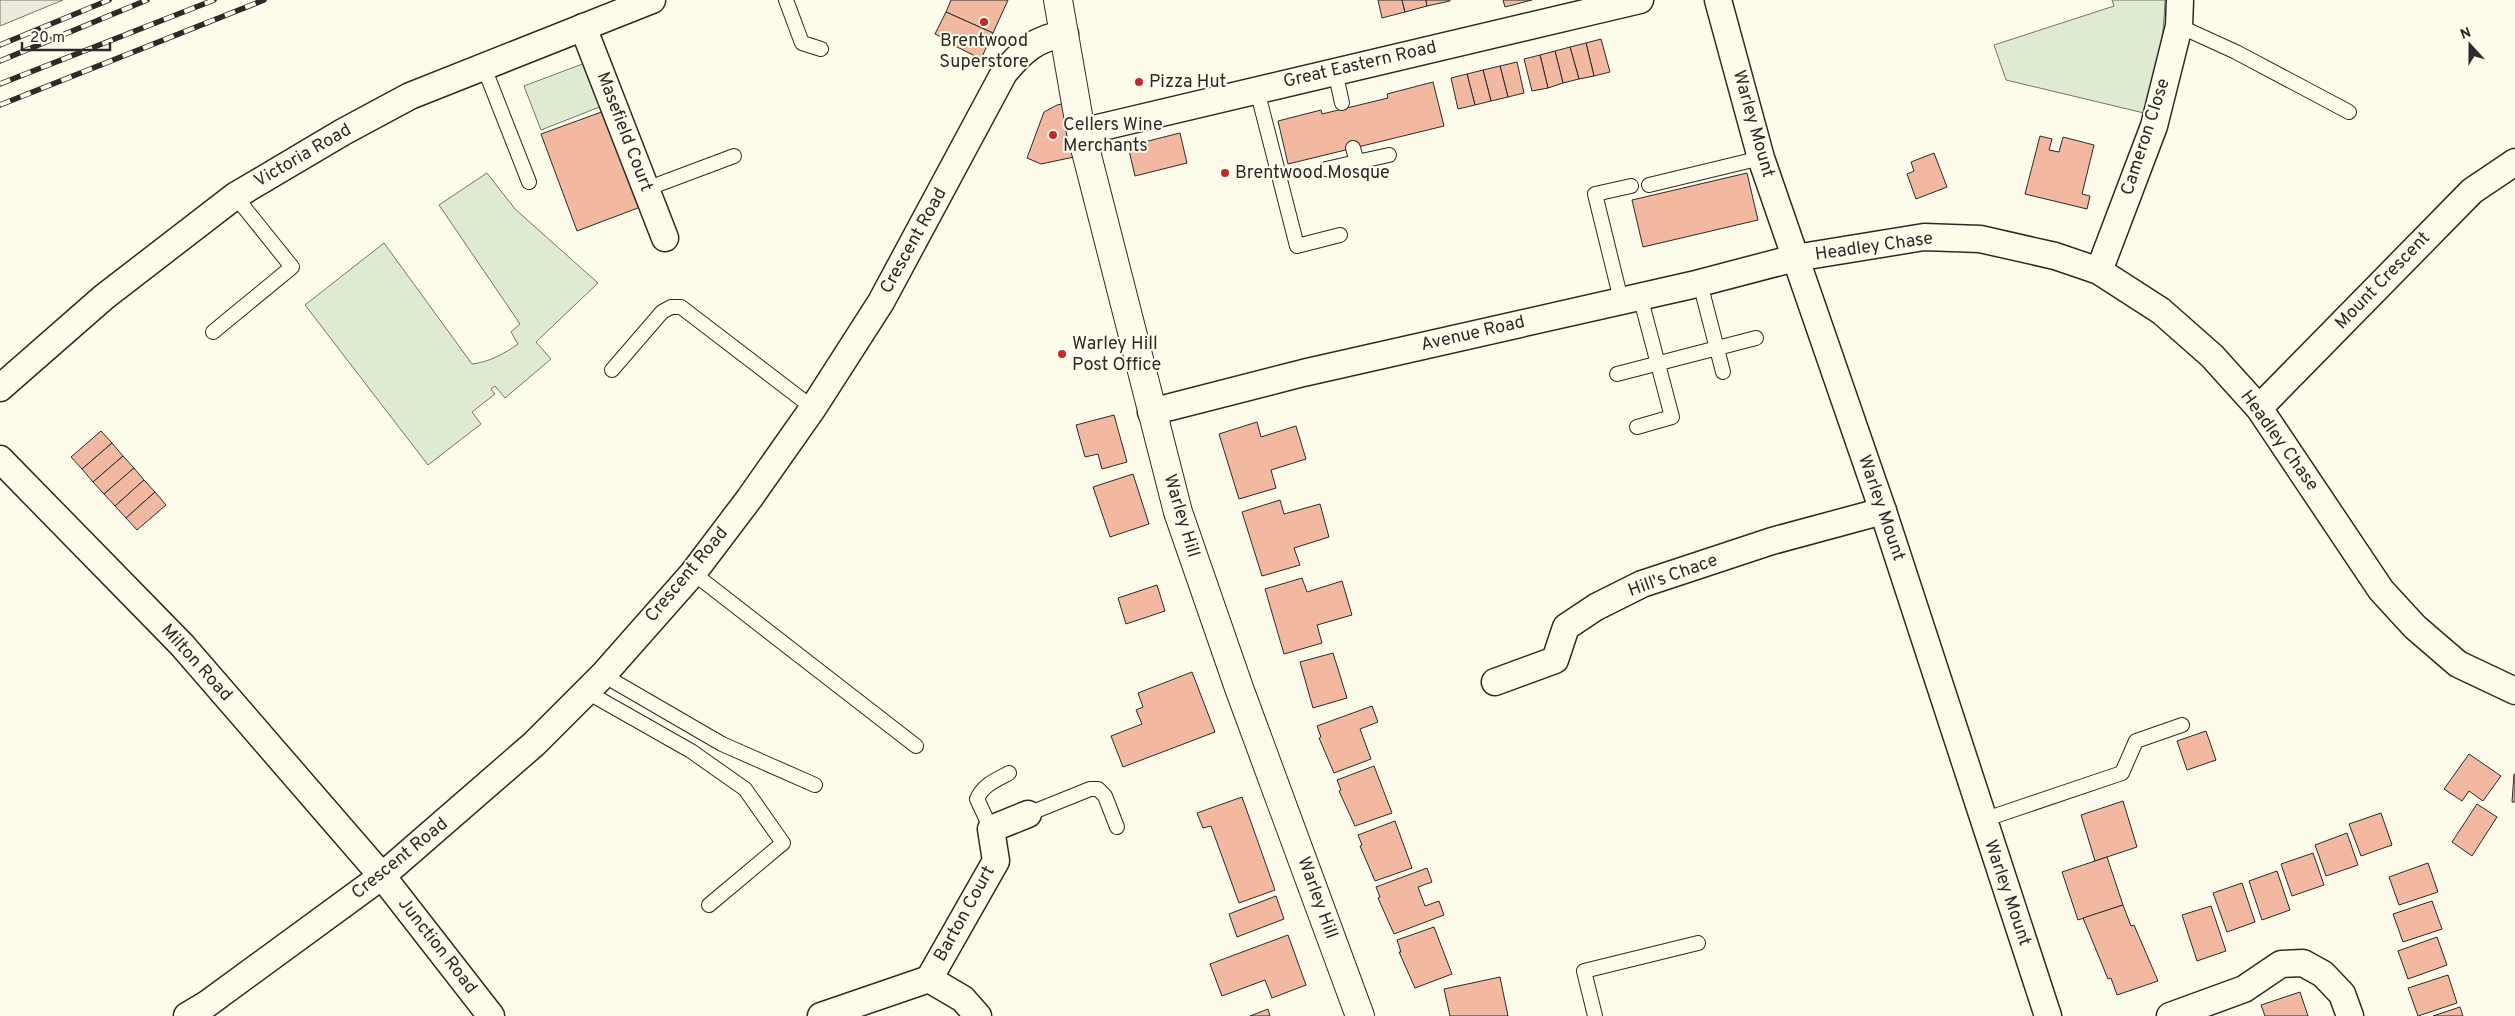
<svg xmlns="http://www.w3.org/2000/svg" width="2515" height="1016" font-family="Overpass,sans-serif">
	<rect width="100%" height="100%" fill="#fdfbea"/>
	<g fill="#deebd1" stroke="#74746e">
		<path d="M2112,0H2165C2164,39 2157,76 2144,113L2006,80L1994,45L2114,6Z"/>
		<polygon points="585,63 602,106 541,130 524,86"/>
		<path d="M487,173L515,209L598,283L536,342L551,359L505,398L495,386L491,389L495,394L472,412L481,424L428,465L305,305L384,243L472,364C489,362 504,354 518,344L511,332L520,324L439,205Z"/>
	</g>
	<polygon fill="#eceadb" stroke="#74746e" points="0,0 63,0 0,26"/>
	<g fill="#f2b8a0" stroke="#2b2b2b">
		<polygon points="951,0 1008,0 993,33 946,12"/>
		<polygon points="1378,0 1402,0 1405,12 1382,18"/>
		<polygon points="1402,0 1426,0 1427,6 1405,12"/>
		<polygon points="1426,0 1450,0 1450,1 1427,6"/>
		<polygon points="1503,0 1532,0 1505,7"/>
		<polygon points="946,12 993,33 981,59 949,43 950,41 935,34"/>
		<polygon points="1601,39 1610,72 1594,76 1586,43"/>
		<polygon points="1586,43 1594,76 1579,79 1570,47"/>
		<polygon points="1570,47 1579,79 1563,83 1555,51"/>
		<polygon points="1555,51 1563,83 1548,88 1540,55"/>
		<polygon points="1540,55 1548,88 1532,91 1524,59"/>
		<polygon points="1517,62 1524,93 1508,97 1500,66"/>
		<polygon points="1500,66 1508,97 1491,101 1483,70"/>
		<polygon points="1483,70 1491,101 1475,105 1467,74"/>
		<polygon points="1467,74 1475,105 1458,109 1451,78"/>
		<polygon points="1433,82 1444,126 1288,164 1278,121 1321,110 1322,114 1388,98 1387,94"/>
		<polygon points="1066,103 1074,157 1041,164 1027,158 1044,112 1057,105"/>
		<polygon points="607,110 643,206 577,231 541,134"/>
		<polygon points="1180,133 1187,163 1135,176 1128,146"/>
		<polygon points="2040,136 2052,139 2049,150 2059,152 2063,137 2094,145 2082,194 2090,196 2087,209 2025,194"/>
		<polygon points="1934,153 1947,187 1916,199 1907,174 1914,171 1911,162"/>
		<polygon points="1747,173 1758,220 1643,247 1632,200"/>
		<polygon points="1114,415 1127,462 1102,469 1098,454 1085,457 1076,425"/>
		<polygon points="1257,422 1261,437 1296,426 1306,459 1271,470 1276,488 1239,499 1219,434"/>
		<polygon points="101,431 112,443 82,469 71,457"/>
		<polygon points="112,443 123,456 93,482 82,469"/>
		<polygon points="123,456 134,468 104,494 93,482"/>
		<polygon points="134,468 144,480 115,506 104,494"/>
		<polygon points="1133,474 1149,524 1110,537 1093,487"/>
		<polygon points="144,480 155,492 126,518 115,506"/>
		<polygon points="155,492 166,505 137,530 126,518"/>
		<polygon points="1280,500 1284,514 1320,504 1329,537 1294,548 1300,565 1262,576 1242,512"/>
		<polygon points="1302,578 1307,592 1342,581 1352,615 1317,625 1322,643 1284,654 1265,589"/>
		<polygon points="1157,585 1165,611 1126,624 1118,598"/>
		<polygon points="1333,653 1347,698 1313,708 1300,662"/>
		<polygon points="1192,672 1215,732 1123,767 1111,736 1142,724 1136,710 1143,707 1138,693"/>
		<polygon points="1372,706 1378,722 1360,729 1371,759 1334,773 1319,738 1321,737 1317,726"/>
		<polygon points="2206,731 2216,760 2187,770 2177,741"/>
		<polygon points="2469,754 2501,776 2483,801 2469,791 2462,801 2444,789"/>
		<polygon points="1374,766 1392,813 1355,826 1339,791 1341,790 1337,780"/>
		<polygon points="2514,774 2515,774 2515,802 2512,802"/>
		<polygon points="1242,797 1275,890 1239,903 1211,826 1203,828 1197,813"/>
		<polygon points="2123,801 2137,847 2095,861 2081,815"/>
		<polygon points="2477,804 2497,817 2472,856 2452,842"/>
		<polygon points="2381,813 2392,845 2361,856 2349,824"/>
		<polygon points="1395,821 1412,868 1375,881 1360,846 1362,845 1358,835"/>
		<polygon points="2347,833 2358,865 2326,876 2315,845"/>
		<polygon points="2313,853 2324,885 2292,896 2281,864"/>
		<polygon points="2107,857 2123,905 2078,920 2062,872"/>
		<polygon points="2428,863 2438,892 2399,905 2389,877"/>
		<polygon points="1427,868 1432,882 1418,887 1425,906 1439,901 1444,915 1394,934 1378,898 1380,897 1376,887"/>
		<polygon points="2277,871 2290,910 2262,920 2249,881"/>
		<polygon points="2242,883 2255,922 2227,932 2213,893"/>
		<polygon points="1276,896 1284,919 1237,937 1229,914"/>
		<polygon points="2432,901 2442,929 2403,942 2393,914"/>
		<polygon points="2123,905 2131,926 2134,925 2158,981 2117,995 2111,978 2108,979 2083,918"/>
		<polygon points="2211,906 2226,951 2197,961 2182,915"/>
		<polygon points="1434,927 1452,974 1415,988 1399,952 1401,952 1397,940"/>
		<polygon points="1288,935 1306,985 1272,998 1265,980 1222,996 1210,964"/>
		<polygon points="2437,937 2447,965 2408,979 2398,951"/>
		<polygon points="2448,975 2457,1003 2418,1016 2408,988"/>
		<polygon points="1500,977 1508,1016 1450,1016 1444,989"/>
		<polygon points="2300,992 2308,1016 2265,1016 2261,1005"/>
		<polygon points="2460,1007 2463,1016 2433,1016"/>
		<polygon points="1268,1009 1270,1016 1250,1016"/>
	</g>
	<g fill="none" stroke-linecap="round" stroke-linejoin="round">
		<g stroke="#2b2b2b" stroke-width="16">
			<g id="service">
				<polyline points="786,0 802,43 821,49"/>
				<polyline points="2179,26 2236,52 2349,112"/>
				<polyline points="483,65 529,182"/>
				<polyline points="1335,71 1342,103"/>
				<polyline points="1257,90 1297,246 1340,235"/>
				<polyline points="1353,148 1357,162 1389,155"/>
				<polyline points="1326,169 1357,162"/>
				<polyline points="1649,185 1761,158"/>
				<polyline points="646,189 734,156"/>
				<polyline points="1700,283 1723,372"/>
				<polyline points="1621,300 1595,194 1631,186"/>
				<polyline points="213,332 292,267 235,196"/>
				<polyline points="612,370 662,312 671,307 681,307 813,408"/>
				<polyline points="1617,374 1756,338"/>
				<polyline points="1637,427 1672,417 1640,296"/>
				<polyline points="693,573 916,746"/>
				<polyline points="603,675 722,744 815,785"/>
				<polyline points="587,692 691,751 745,789 783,843 709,905"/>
				<polyline points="1028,814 1090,789 1098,789 1105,796 1117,827"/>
				<polyline points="1983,820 2122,773 2136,741 2182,725"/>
				<path d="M991,829L977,799C983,785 996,780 1009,773"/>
				<polyline points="1595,1016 1584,971 1698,943"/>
			</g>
		</g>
		<g stroke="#2b2b2b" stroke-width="29">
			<g id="minor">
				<polyline points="1718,0 1761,158 1883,511 2048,1016"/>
				<polyline points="583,27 665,238"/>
				<polyline points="1081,132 1640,0"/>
				<polyline points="2099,271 2154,126 2179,26 2180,0"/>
				<polyline points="0,388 104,297 235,196 343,132 410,96 652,0"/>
				<polyline points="2259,408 2472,191 2515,162"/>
				<polyline points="1151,412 1303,373 1692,285 1795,258 1924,237 1980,239 2055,256 2099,271 2161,311 2212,356 2259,408 2381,590 2415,627 2458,664 2515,691"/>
				<polyline points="0,459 182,645 382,876 491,1016"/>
				<polyline points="1495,682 1555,660 1566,627 1596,607 1642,584 1772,541 1883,511"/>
				<polyline points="929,979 996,861 991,829 1028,814"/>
				<path d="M187,1016L207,1004L382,876L534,744L603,675L693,573L749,499L813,408L881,302L1004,73C1022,51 1036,38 1065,34"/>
				<polyline points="821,1016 929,979 963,999 978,1016"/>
				<polyline points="2170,1016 2244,989 2281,964 2303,963 2323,974 2342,994 2350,1016"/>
			</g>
		</g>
		<g stroke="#2b2b2b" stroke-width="30">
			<polyline id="secondary" points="1058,0 1081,132 1178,512 1239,688 1360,1016"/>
		</g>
		<use href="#service" stroke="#fdfbea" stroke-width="14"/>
		<use href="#minor" stroke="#fdfbea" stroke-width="26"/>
		<use href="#secondary" stroke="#fdfbea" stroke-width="28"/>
		<g stroke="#2b2b2b" stroke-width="5.5">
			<g id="rail">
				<polyline points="0,45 109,0"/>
				<polyline points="0,61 147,0"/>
				<polyline points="0,84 214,0"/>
				<polyline points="0,105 264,0"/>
			</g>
		</g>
		<use href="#rail" stroke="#fdfbea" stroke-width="4" stroke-dasharray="11" stroke-linecap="butt"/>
	</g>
	<g fill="#c62828" stroke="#fdfbea" stroke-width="2">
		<circle cx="984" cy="22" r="5"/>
		<circle cx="1139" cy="82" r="5"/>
		<circle cx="1053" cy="135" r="5"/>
		<circle cx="1225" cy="173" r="5"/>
		<circle cx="1062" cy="354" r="5"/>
	</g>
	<g text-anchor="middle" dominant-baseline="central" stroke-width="4" stroke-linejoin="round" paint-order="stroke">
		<g font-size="18" fill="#2b2b2b" stroke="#fdfbea" text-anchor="start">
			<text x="984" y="41" text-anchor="middle">Brentwood<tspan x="984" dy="21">Superstore</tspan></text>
			<text x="1149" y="82">Pizza Hut</text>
			<text x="1063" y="125">Cellers Wine<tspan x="1063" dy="21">Merchants</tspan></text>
			<text x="1235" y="173">Brentwood Mosque</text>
			<text x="1072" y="344">Warley Hill<tspan x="1072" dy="21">Post Office</tspan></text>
		</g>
		<g font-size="18" fill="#2b2b2b" stroke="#fdfbea">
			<text transform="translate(1360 65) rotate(-13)">Great Eastern Road</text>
			<text transform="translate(1753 124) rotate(74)">Warley Mount</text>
			<text transform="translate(624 132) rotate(69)">Masefield Court</text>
			<text transform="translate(2146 137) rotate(-72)">Cameron Close</text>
			<text transform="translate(303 156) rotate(-30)">Victoria Road</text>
			<text transform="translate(914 241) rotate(-61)">Crescent Road</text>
			<text transform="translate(1874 247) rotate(-8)">Headley Chase</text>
			<text transform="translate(2383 281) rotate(-46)">Mount Crescent</text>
			<text transform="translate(1473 334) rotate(-13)">Avenue Road</text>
			<text transform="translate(2279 441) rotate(54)">Headley Chase</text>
			<text transform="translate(1881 508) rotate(71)">Warley Mount</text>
			<text transform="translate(1181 516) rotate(73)">Warley Hill</text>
			<text transform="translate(687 575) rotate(-50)">Crescent Road</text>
			<text transform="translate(1673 576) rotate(-20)">Hill's Chace</text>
			<text transform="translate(196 663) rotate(48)">Milton Road</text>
			<text transform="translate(400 859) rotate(-39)">Crescent Road</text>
			<text transform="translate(2007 893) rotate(71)">Warley Mount</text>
			<text transform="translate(1317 898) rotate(70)">Warley Hill</text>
			<text transform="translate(965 914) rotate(-61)">Barton Court</text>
			<text transform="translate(437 946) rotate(52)">Junction Road</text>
		</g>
	</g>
	<g transform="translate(2470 45) rotate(339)" stroke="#fdfbea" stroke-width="4" paint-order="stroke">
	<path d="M0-4L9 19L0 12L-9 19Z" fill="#2b2b2b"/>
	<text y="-8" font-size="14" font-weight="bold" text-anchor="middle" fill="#2b2b2b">N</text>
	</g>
	<path d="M22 42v8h88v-8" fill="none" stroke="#2b2b2b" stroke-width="2.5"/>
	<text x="30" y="42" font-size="15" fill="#2b2b2b" stroke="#fdfbea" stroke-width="4" paint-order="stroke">20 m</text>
</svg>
